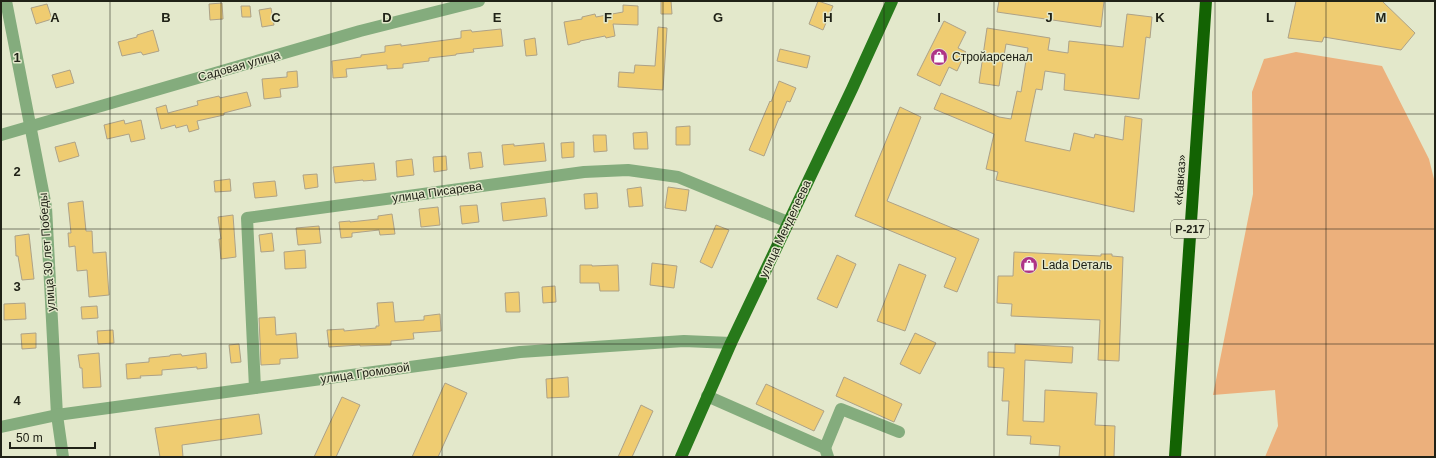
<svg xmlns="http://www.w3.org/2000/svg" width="1436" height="458" font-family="Helvetica,sans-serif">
	<rect width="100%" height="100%" fill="#e3e8cb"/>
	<polygon fill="#ecb07c" points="1296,52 1382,66 1429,159 1435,183 1435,457 1265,457 1278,426 1275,390 1213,395 1253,194 1252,92 1264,59"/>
	<g fill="#efcc71" stroke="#ada288">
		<polygon points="661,1 671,1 672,14 661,14"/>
		<polygon points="818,1 833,6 823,30 809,24"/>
		<polygon points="999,1 1104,1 1101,27 997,12"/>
		<polygon points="1296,1 1382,1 1415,33 1401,50 1324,37 1322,42 1288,38"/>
		<polygon points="222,3 223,19 210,20 209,4"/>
		<polygon points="47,4 52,19 36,24 31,8"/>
		<polygon points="623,5 638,6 638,25 613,24 615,36 606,38 605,36 580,41 580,42 568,45 564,22 582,19 582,17 595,14 596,17 623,12"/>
		<polygon points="241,6 250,6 251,17 242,17"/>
		<polygon points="271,8 274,25 262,27 259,10"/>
		<polygon points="1127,14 1152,17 1150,38 1146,37 1139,99 1064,90 1065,74 1045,71 1042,90 1036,89 1025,141 1070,151 1074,133 1094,138 1095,134 1123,140 1125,116 1142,119 1134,212 996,180 998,172 986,169 994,134 934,109 941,93 999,117 1011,119 1017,91 1021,92 1028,48 1006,44 999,86 979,83 987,28 1050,38 1048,50 1068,53 1069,41 1123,47"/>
		<polygon points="944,21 966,32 958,48 966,52 957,71 949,67 940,86 917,75"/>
		<polygon points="658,27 667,28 663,90 618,87 619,72 634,73 635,65 655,66"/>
		<polygon points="501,29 503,46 473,49 474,52 456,54 456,55 429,58 429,61 403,64 403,68 387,69 387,65 346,69 347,77 333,78 332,61 361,57 361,55 385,52 385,46 401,44 401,46 461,38 461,31 471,30 472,32"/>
		<polygon points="153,30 159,51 143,55 141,52 122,56 118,42 137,37 137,35"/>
		<polygon points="535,38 537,55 526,56 524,40"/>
		<polygon points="780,49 810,56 807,68 777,61"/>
		<polygon points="70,70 74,83 56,88 52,75"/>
		<polygon points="297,71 298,87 280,89 281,97 264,99 262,79 287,77 287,72"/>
		<polygon points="779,81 796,88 790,102 787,101 780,118 779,118 764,156 749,150 770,101 771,102"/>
		<polygon points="247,92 251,106 224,113 224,115 197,121 199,129 189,132 187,125 176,128 175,125 161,129 156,108 166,105 168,113 198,105 197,101 219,96 220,98"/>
		<polygon points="900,107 921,117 887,201 979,239 957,292 944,287 956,258 855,216"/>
		<polygon points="124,120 125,124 141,120 145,139 131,142 129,134 107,139 104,125"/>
		<polygon points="690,126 690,145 676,145 676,127"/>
		<polygon points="647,132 648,149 634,149 633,133"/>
		<polygon points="593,135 606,135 607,151 594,152"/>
		<polygon points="75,142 79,156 59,162 55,147"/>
		<polygon points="574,142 574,157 562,158 561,143"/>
		<polygon points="544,143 546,161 504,165 502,145 514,144 514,146"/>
		<polygon points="481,152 483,167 470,169 468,153"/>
		<polygon points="446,156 447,170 434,172 433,157"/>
		<polygon points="412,159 414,175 397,177 396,161"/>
		<polygon points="374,163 376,180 363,181 363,180 335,183 333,167"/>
		<polygon points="317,174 318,187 305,189 303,175"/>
		<polygon points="230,179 231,191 215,192 214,181"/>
		<polygon points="275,181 277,196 255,198 253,183"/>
		<polygon points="641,187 643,206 629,207 627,189"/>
		<polygon points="668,187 689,190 686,211 665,208"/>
		<polygon points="597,193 598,208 585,209 584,194"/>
		<polygon points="545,198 547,216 503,221 501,203"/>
		<polygon points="83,201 86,231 92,231 93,253 106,252 109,295 89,297 87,270 77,271 75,246 69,247 68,233 71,233 68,203"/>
		<polygon points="477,205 479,222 462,224 460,206"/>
		<polygon points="438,207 440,225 421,227 419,209"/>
		<polygon points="392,214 395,234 380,235 379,230 352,233 352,237 341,238 339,222 350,221 350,222 378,219 378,216"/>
		<polygon points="233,215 236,257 221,259 219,239 221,239 218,217"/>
		<polygon points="716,225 729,230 712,268 700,262"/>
		<polygon points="319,226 321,243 298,245 296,228"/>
		<polygon points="272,233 274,251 261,252 259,235"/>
		<polygon points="29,234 34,279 22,280 18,256 16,256 15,236"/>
		<polygon points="305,250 306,268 285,269 284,252"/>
		<polygon points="1014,252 1101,256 1101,254 1112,254 1112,256 1123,257 1119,361 1098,360 1100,320 1011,316 1012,304 997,303 998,276 1013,276"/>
		<polygon points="837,255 856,264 837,308 817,299"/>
		<polygon points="652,263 677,266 674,288 650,285"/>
		<polygon points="899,264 926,275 905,331 877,321"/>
		<polygon points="580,265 592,265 592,266 618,265 619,291 600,291 599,283 580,283"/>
		<polygon points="555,286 556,302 543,303 542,287"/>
		<polygon points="519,292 520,312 506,312 505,293"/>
		<polygon points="393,302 395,322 424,320 424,316 440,314 441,331 413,333 414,339 391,341 391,345 360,346 360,345 329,347 327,330 344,329 344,331 376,328 376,326 379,326 377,303"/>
		<polygon points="25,303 26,319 4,320 4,304"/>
		<polygon points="97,306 98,318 82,319 81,307"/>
		<polygon points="275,317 276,335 296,333 298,358 280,359 280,364 261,365 259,318"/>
		<polygon points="113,330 114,343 98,344 97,331"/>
		<polygon points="36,333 36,348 22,349 21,334"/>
		<polygon points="915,333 936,343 920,374 900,364"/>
		<polygon points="239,344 241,362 231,363 229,345"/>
		<polygon points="1015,344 1073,347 1072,363 1025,360 1023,421 1044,422 1045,390 1097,393 1095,425 1115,426 1114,457 1059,457 1060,446 1030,444 1031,436 1007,435 1009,401 1002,401 1004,368 988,367 988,352 1015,353"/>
		<polygon points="99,353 101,387 83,388 82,368 80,368 78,355"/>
		<polygon points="206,353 207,368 197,369 197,367 162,370 162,375 140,376 141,378 127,379 126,364 149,362 149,358 170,356 170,355 181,354 182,356"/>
		<polygon points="568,377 569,397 547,398 546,379"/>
		<polygon points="844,377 902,404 894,422 836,396"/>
		<polygon points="445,383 467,393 438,457 412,457"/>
		<polygon points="766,384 824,411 814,431 756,404"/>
		<polygon points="342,397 360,405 336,457 314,457"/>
		<polygon points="641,405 653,411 632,457 618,457"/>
		<polygon points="259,414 262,434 182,445 183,457 160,457 155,428"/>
	</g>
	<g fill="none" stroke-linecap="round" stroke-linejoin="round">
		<g stroke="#84ac7d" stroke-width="12">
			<polyline points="6,1 46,207 57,415 63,457"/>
			<polyline points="1,135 360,31 479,1"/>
			<polyline points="255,388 247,218 584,172 628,170 678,177 788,222"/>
			<polyline points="707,396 825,448 828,457"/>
			<polyline points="1,427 57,415 520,352 684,341 731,343"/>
			<polyline points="825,448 841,409 899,432"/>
		</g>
		<polyline stroke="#27791a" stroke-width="12" points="681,457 731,343 852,89 892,1"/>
		<polyline stroke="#136303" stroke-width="12" points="1175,457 1206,1"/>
	</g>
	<path fill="none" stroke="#202217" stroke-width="1" stroke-opacity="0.55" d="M110,1V457M221,1V457M331,1V457M442,1V457M552,1V457M663,1V457M773,1V457M884,1V457M994,1V457M1105,1V457M1215,1V457M1326,1V457M1,114H1435M1,229H1435M1,344H1435"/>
	<defs>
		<g id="shop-disc" transform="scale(0.9)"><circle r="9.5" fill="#ae3487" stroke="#e3e8cb"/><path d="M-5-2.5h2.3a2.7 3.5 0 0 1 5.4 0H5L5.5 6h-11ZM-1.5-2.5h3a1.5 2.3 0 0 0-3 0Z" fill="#fff"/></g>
	</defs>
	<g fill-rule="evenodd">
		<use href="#shop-disc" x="939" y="57"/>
		<use href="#shop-disc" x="1029" y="265"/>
	</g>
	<g text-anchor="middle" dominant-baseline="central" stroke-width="3" stroke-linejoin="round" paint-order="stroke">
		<rect fill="#e3e8cb" stroke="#5a5d4d" stroke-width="1" x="1171" y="220" width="38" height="18" rx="3"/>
		<g font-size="11" font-weight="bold" fill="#202217">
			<text x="1190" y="229">Р-217</text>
		</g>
		<g font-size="12" fill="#202217" stroke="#e3e8cb" text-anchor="start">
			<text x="952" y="57">Стройарсенал</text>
			<text x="1042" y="265">Lada Dеталь</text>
		</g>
		<g font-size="12" fill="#202217" stroke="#e3e8cb">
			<text transform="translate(239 66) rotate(-16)">Садовая улица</text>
			<text transform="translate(1180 180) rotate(-86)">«Кавказ»</text>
			<text transform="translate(437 192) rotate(-8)">улица Писарева</text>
			<text transform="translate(785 229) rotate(-65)">улица Менделеева</text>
			<text transform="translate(47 252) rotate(-94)">улица 30 лет Победы</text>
			<text transform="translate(365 373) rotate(-8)">улица Громовой</text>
		</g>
	</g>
	<g font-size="13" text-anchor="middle" font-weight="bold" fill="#202217" stroke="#e3e8cb" stroke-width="3" stroke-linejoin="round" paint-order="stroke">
		<text x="55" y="22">A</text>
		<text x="166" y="22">B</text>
		<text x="276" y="22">C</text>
		<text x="387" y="22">D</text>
		<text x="497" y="22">E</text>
		<text x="608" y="22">F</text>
		<text x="718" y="22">G</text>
		<text x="828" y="22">H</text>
		<text x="939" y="22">I</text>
		<text x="1049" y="22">J</text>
		<text x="1160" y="22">K</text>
		<text x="1270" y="22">L</text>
		<text x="1381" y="22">M</text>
		<text x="17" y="62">1</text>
		<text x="17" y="176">2</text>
		<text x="17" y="291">3</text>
		<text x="17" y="405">4</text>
	</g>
	<rect width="1436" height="458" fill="none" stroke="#202217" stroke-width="4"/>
	<path d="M10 442v6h85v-6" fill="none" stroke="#202217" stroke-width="2"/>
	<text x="16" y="442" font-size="12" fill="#202217" stroke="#e3e8cb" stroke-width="3" paint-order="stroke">50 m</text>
</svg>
